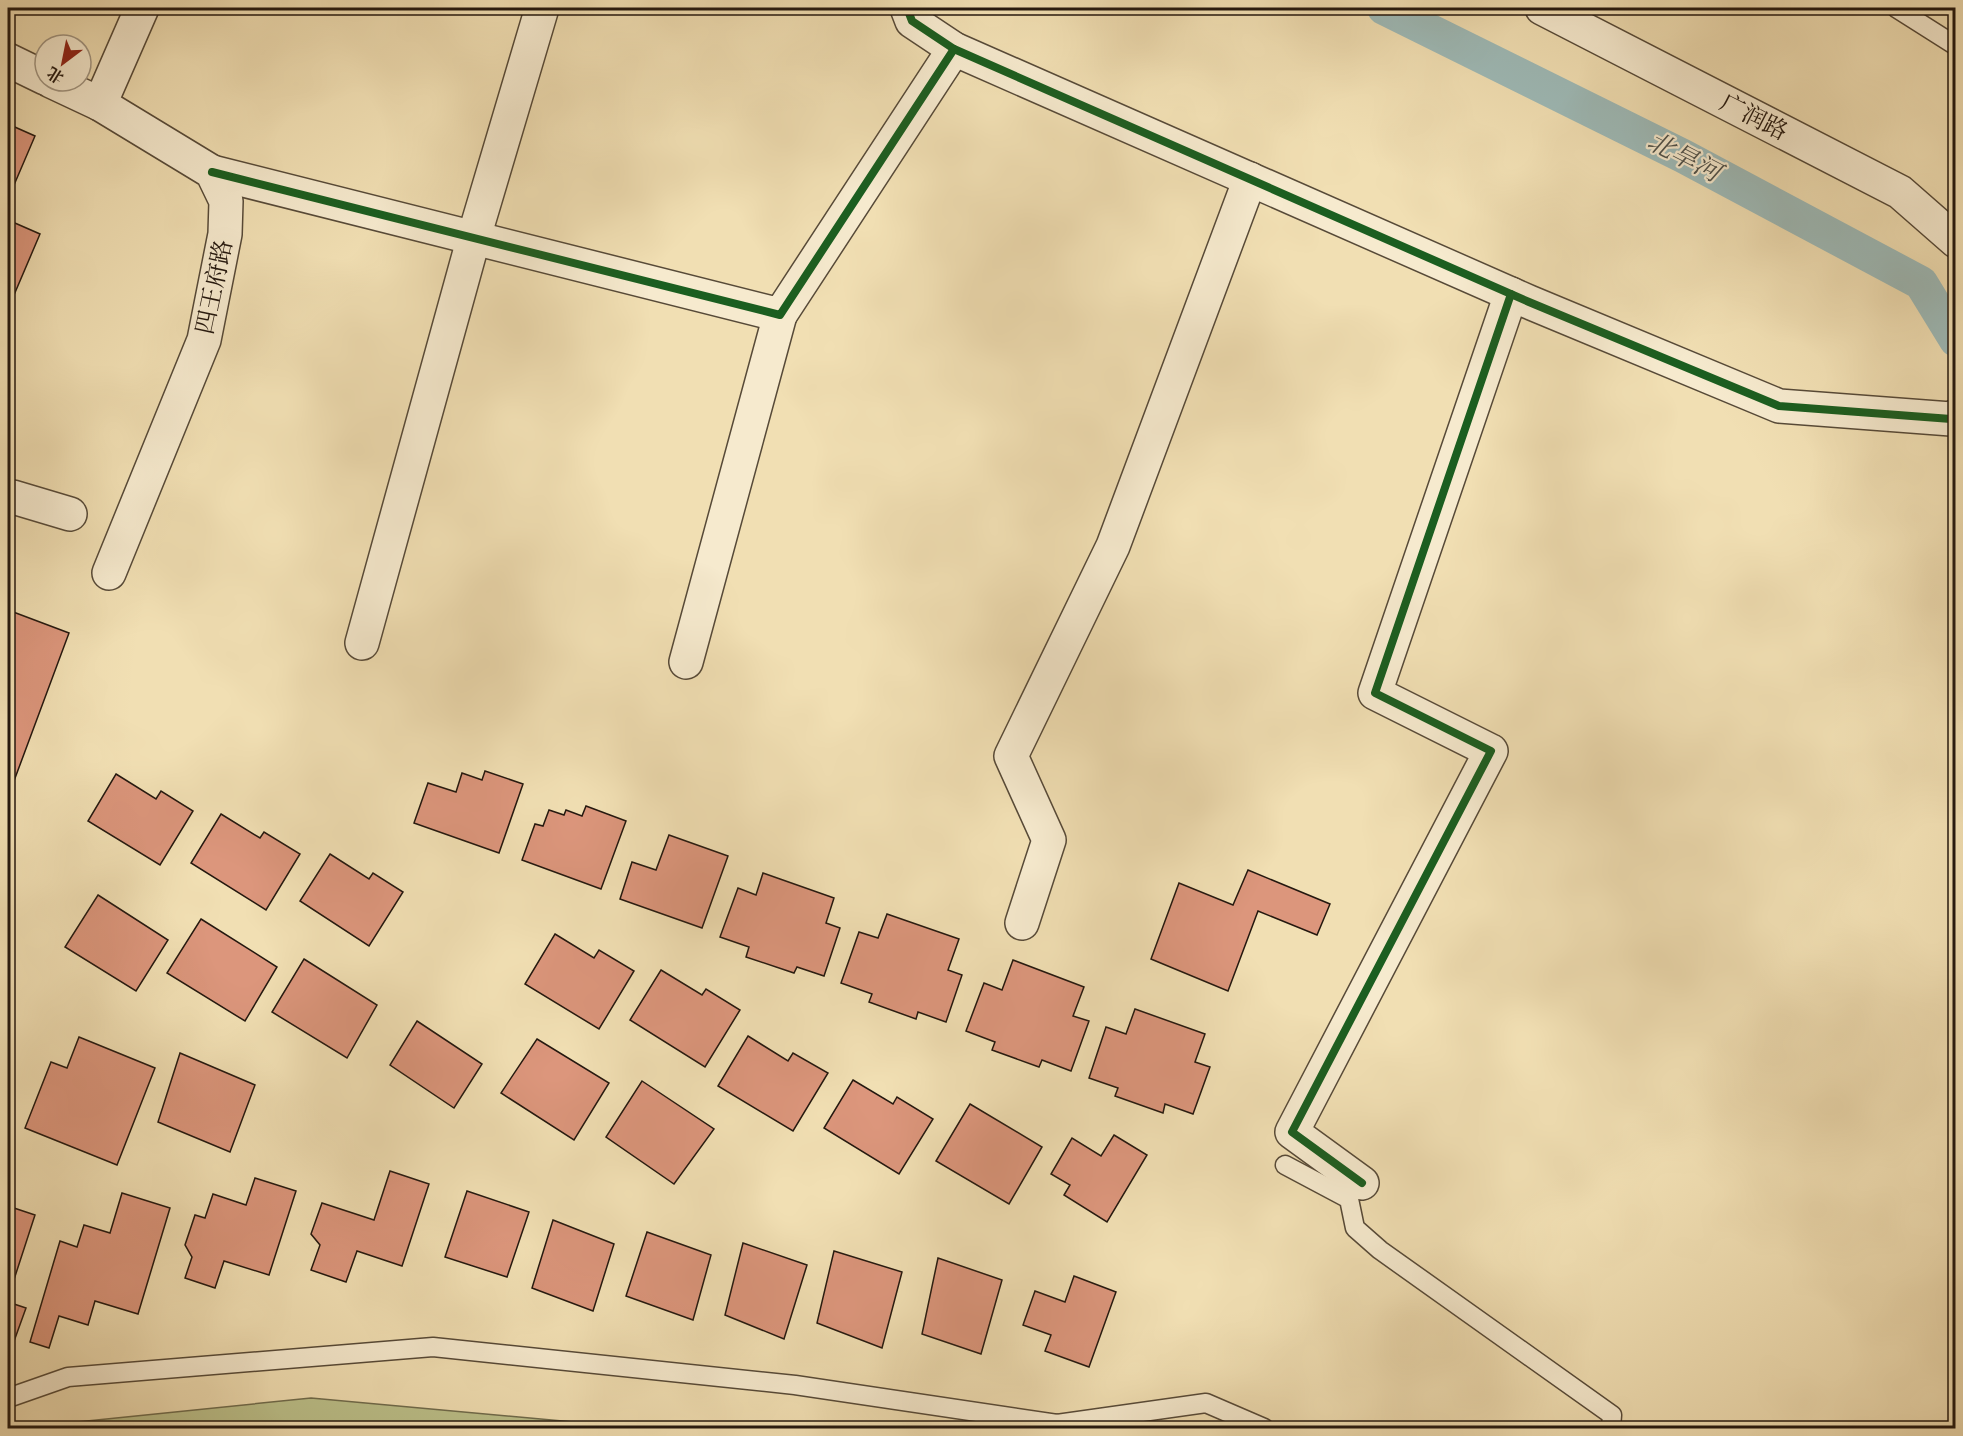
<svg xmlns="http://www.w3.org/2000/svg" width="1963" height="1436" font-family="Alegreya,'Noto Serif SC',serif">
	<rect width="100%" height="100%" fill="#f1dfb3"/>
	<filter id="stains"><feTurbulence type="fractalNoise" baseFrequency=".00333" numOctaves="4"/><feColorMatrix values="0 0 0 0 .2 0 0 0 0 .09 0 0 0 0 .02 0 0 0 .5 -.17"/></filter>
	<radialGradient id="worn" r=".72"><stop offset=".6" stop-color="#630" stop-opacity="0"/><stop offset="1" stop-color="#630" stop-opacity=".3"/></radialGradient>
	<polygon fill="#bcc18b" stroke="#706c4d" stroke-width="1.5" points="311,1398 639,1428 60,1428 77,1422"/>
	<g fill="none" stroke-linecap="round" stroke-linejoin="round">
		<polyline stroke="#9ebab7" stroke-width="34" points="1384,8 1683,156 1921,283 1956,340"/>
	</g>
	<g fill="#dc967c" stroke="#24180f" stroke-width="1.5">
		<polygon points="8,124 35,136 14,185 8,182"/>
		<polygon points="8,220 40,234 8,309"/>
		<polygon points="8,610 69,633 8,797"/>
		<polygon points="485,771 523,784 499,853 414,823 428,783 456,792 462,773 482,780"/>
		<polygon points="116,774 156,799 161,791 193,811 160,865 88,821"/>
		<polygon points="586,806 626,821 601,889 522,860 535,824 543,826 549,810 564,815 566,810 582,816"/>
		<polygon points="221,814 260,838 264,832 300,854 266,910 191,863"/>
		<polygon points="669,835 728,856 702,928 620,899 632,862 656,870"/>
		<polygon points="330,854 369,879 373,873 403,892 369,946 300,901"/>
		<polygon points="1248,870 1330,904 1317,935 1258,911 1228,991 1151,959 1179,883 1233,905"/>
		<polygon points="763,873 834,898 826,923 840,928 824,976 797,967 794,973 746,957 749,947 720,937 738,888 756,895"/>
		<polygon points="98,895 168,940 136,991 65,947"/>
		<polygon points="887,914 959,939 948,970 962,975 946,1022 918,1012 916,1019 869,1002 872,994 841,983 859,932 878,938"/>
		<polygon points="201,919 277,967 245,1021 167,973"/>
		<polygon points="555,934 594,958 599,950 634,971 599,1029 525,984"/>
		<polygon points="304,959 377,1005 347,1058 272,1012"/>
		<polygon points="1013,960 1084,987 1073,1016 1089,1021 1071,1071 1042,1060 1039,1067 992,1050 995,1042 966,1031 984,983 1002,990"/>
		<polygon points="661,970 702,995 706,989 740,1010 705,1067 630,1020"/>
		<polygon points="1135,1009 1205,1034 1195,1062 1210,1067 1193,1114 1165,1104 1163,1113 1115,1096 1118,1088 1089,1078 1106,1027 1126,1034"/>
		<polygon points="417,1021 482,1064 454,1108 390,1065"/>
		<polygon points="748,1036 788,1061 793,1053 828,1073 793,1131 718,1086"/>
		<polygon points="79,1037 155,1068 117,1165 25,1128 51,1062 67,1068"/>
		<polygon points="537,1039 609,1083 574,1140 501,1093"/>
		<polygon points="180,1053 255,1085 230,1152 158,1122"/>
		<polygon points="853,1080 893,1104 897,1097 933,1119 899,1174 824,1128"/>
		<polygon points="642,1081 714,1129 674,1184 606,1137"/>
		<polygon points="970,1104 1042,1147 1009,1204 936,1161"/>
		<polygon points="1114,1135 1147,1155 1107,1222 1064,1195 1070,1185 1051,1174 1072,1138 1101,1156"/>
		<polygon points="390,1171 429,1184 402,1266 357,1251 346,1282 311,1270 320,1245 311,1234 322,1203 374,1220"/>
		<polygon points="255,1178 296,1191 269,1275 224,1261 215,1288 185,1278 192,1257 185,1245 195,1215 205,1218 213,1194 246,1205"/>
		<polygon points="467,1191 529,1212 507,1277 445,1257"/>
		<polygon points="122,1193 170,1208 138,1314 95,1301 88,1325 59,1316 49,1348 30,1342 60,1241 77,1247 84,1225 110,1233"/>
		<polygon points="8,1206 35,1215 8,1298"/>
		<polygon points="553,1220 614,1244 593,1311 532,1288"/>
		<polygon points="647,1232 711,1255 693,1320 626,1296"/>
		<polygon points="743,1243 807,1265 784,1339 725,1315"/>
		<polygon points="834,1251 902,1272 882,1348 817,1323"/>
		<polygon points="938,1258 1002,1280 981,1354 922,1334"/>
		<polygon points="1074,1276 1116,1292 1089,1367 1045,1351 1051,1335 1023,1325 1035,1291 1065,1302"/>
		<polygon points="8,1302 26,1308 13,1344 8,1342"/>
	</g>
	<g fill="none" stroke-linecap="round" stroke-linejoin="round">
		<g stroke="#574a38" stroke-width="21">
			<g id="service">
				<polyline points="1896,8 1956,46"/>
				<polyline points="1285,1165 1349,1199 1355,1228 1380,1250 1612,1415 1611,1428"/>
				<polyline points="8,1398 68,1377 433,1347 795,1385 1057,1424 1206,1403 1264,1428"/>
			</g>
		</g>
		<g stroke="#574a38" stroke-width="36">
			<g id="minor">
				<polyline points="907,8 912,21 954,49 1529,302 1779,406 1951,419 1956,416"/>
				<polyline points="1542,8 1900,192 1956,241"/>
				<polyline points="8,60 45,78"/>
				<polyline points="51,81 100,104 212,172 226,201 225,234 204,340 109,573"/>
				<polyline points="100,104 142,8"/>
				<polyline points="212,172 780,315 954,49"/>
				<polyline points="8,498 13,497 70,514"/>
				<polyline points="362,643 474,237 542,8"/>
				<polyline points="686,662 780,315"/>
				<polyline points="1022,923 1049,840 1011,756 1113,546 1250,179"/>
				<polyline points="1362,1183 1292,1132 1491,751 1375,693 1511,294"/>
			</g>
		</g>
		<use href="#service" stroke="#f6eace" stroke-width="18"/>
		<use href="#minor" stroke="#f6eace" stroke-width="33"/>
		<g stroke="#f6eace" stroke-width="11">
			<g id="cycleway">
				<polyline points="907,8 912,21 954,49 1529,302 1779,406 1951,419 1956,416"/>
				<polyline points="212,172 780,315 954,49"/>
				<polyline points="1362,1183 1292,1132 1491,751 1375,693 1511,294"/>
			</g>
		</g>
		<use href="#cycleway" stroke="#1b5e20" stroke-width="8"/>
	</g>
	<g text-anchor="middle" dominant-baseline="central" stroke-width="4.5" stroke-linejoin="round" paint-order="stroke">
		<g font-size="24" fill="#24180f" stroke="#f6eace">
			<text transform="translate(1754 117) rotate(27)">广润路</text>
			<text transform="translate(214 287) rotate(-78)">四王府路</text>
		</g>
		<g font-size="26" font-style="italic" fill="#4f514a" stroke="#f6eace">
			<text transform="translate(1684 157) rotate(27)">北旱河</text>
		</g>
	</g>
	<rect width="1963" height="1436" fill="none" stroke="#f1dfb3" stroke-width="30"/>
	<rect x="9" y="9" width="1945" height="1418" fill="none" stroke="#24180f" stroke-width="3"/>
	<rect x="15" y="15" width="1933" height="1406" fill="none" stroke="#24180f" stroke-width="1.5"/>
	<g transform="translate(63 63) rotate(212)"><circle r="28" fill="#f6eace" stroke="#a29682" stroke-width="1.5"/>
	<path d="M0-4.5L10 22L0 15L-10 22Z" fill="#8f2418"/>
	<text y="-9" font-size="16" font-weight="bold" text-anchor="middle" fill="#24180f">北</text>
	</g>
	<rect width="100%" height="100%" filter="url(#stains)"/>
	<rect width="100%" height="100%" fill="url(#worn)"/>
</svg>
